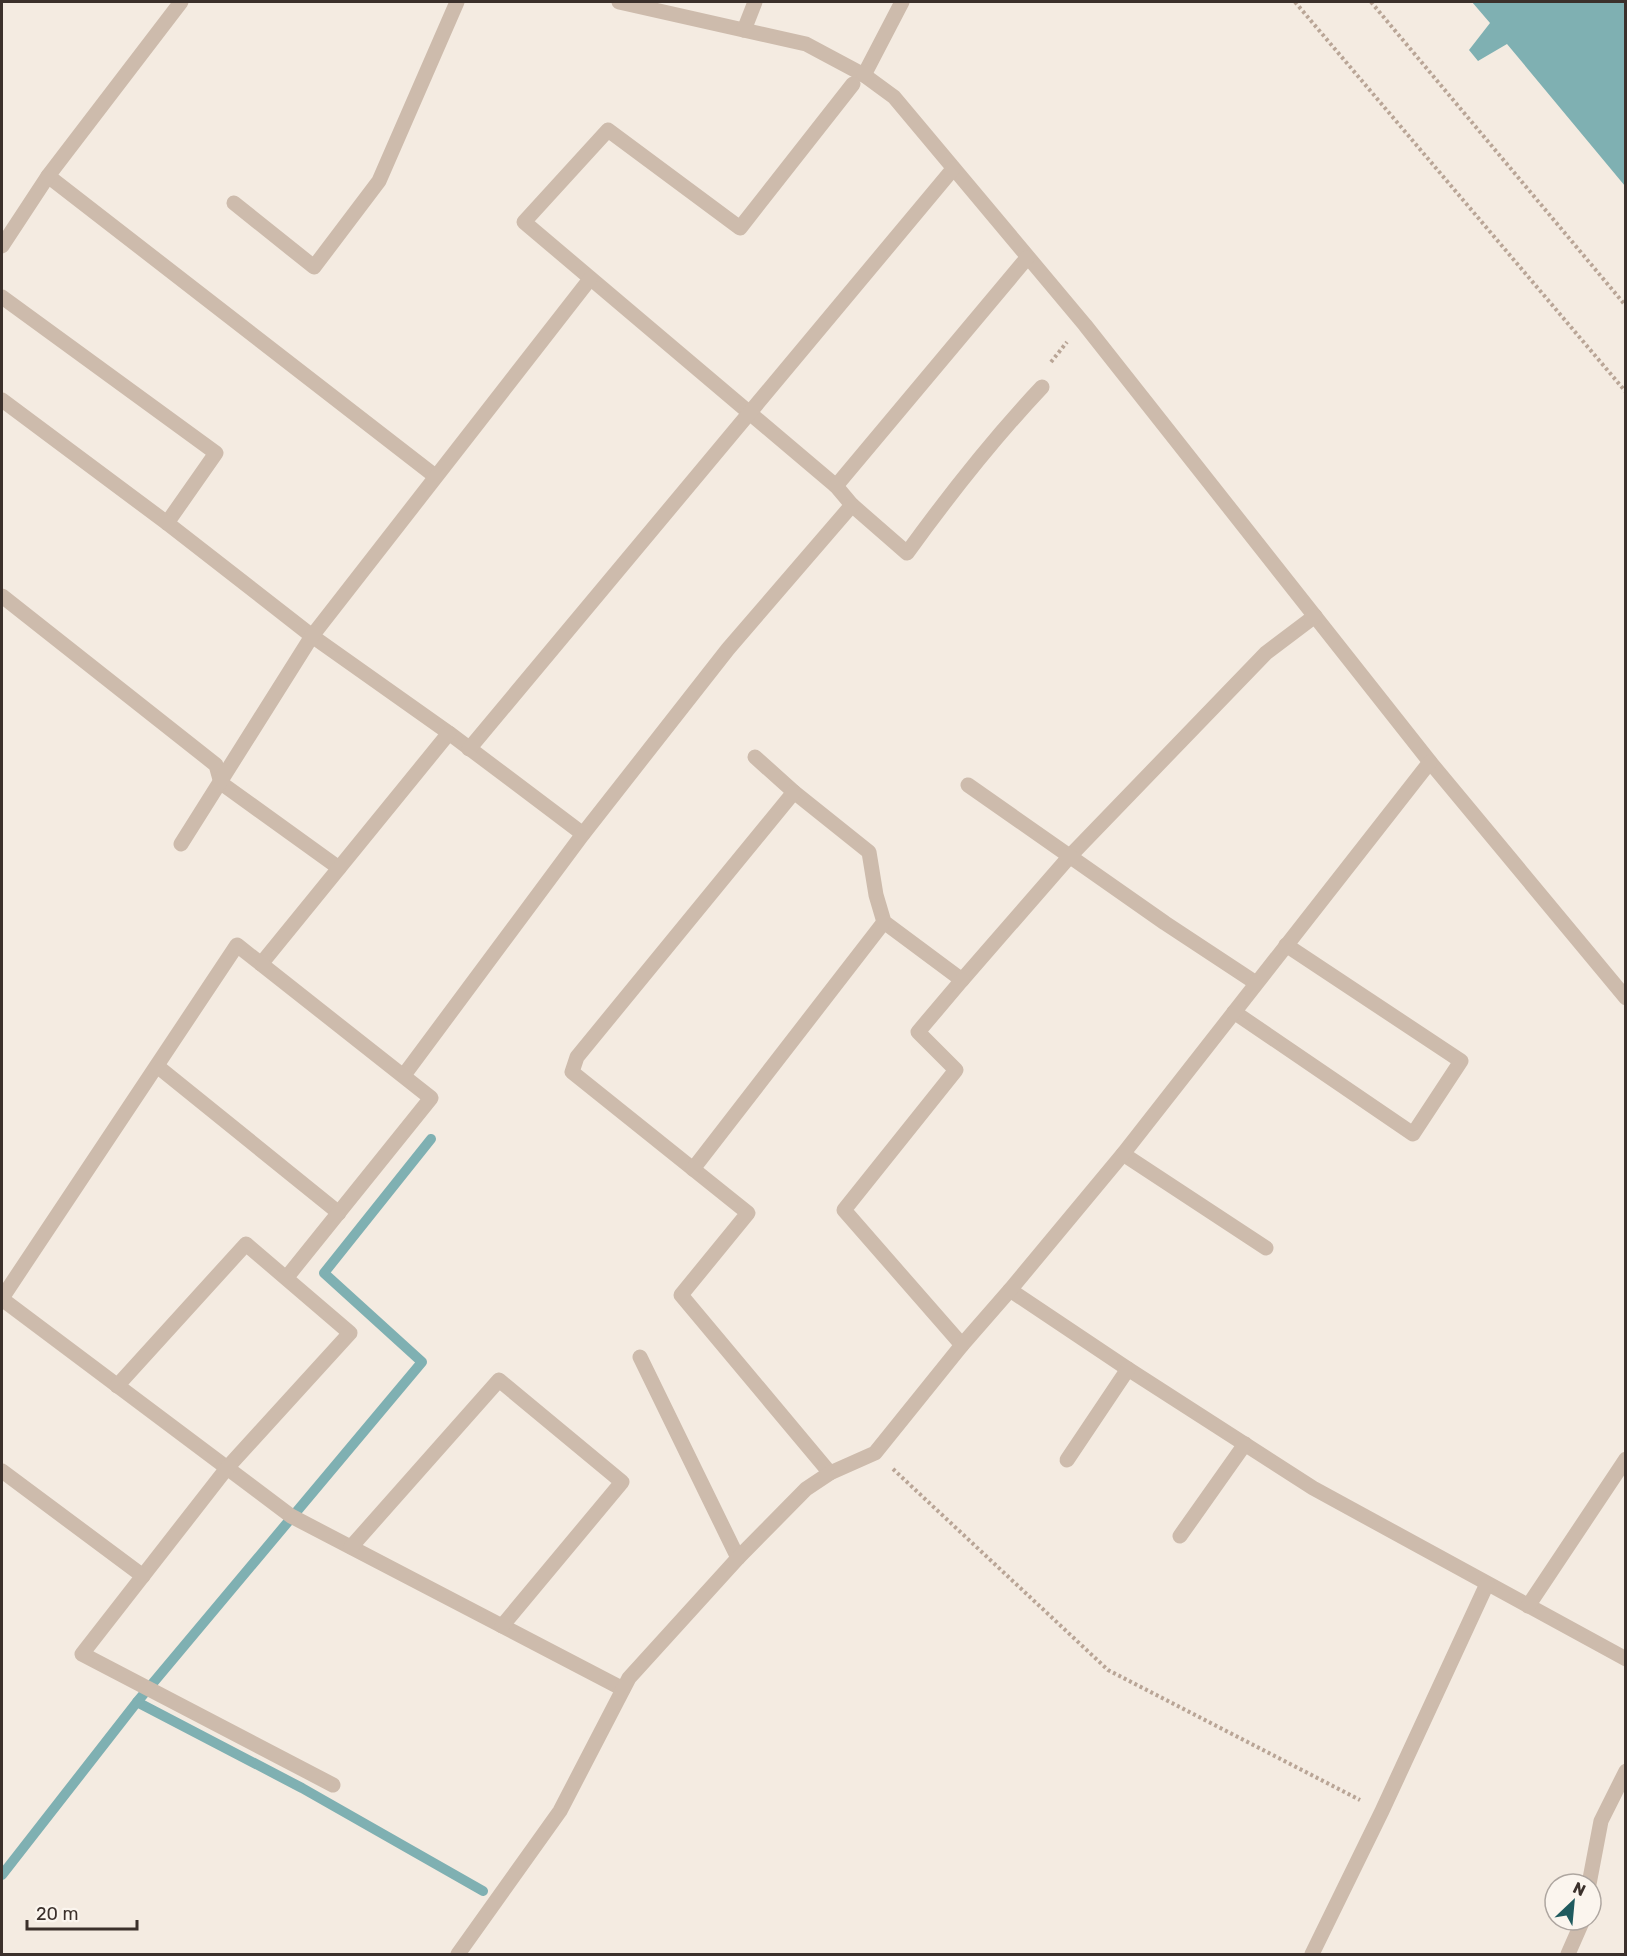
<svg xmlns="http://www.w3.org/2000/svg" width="1627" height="1956" font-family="Rubik,sans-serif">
	<rect width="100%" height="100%" fill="#f4ebe1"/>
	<polygon fill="#7fb0b2" points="1472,2 1625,2 1625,186 1507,44 1478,61 1469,50 1490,23"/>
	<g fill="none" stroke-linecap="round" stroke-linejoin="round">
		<g stroke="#7fb0b2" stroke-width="10">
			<polyline points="137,1702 302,1788 483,1891"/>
			<polyline points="2,1875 137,1702 422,1362 324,1273 431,1139"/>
		</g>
		<g stroke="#b9a596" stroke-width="4" stroke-dasharray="3 3" stroke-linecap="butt">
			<polyline points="1295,2 1626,392"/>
			<polyline points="1371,2 1626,306"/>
			<polyline points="1051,362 1067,342"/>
			<polyline points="893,1469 1108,1670 1360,1800"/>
		</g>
		<g stroke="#cdbbac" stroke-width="15">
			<polyline points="619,2 806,44 864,75 894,97 1085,325 1430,762 1626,998"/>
			<polyline points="744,30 755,2"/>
			<polyline points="864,75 902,2"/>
			<path d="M853,84L740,228L608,130L524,222L836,486L852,505L907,553C949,495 993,439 1042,387"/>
			<polyline points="48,176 435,476"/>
			<polyline points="234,203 314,267 379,181 457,2"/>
			<polyline points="2,246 48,176 181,2"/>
			<polyline points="2,297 216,453 167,523"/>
			<polyline points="2,400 167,523 312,636 449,733 583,834"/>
			<polyline points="836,486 1027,258"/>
			<polyline points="2,596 216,765 221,783 339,868"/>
			<polyline points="469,749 953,169"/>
			<polyline points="755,757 794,792 869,852 876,895 884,922 962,980 1070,856 1266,653 1315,616"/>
			<polyline points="968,785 1165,923 1256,983"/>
			<polyline points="794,792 577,1057 572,1072 748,1213 681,1295 830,1473"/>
			<polyline points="181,844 312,636 590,279"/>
			<polyline points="261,964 449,733"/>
			<polyline points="962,980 918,1032 956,1070 844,1210 962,1345"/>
			<polyline points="1234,1012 1413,1134 1461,1061 1286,945"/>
			<polyline points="157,1066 339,1213"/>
			<polyline points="404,1075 583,834 728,649 852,505"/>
			<polyline points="1123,1154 1266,1248"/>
			<polyline points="693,1169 884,922"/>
			<polyline points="1010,1290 1128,1369 1313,1488 1626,1659"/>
			<polyline points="2,1298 237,945 431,1098 287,1277"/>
			<polyline points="2,1299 291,1516 623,1689"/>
			<polyline points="640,1357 738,1558"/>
			<polyline points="117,1386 246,1244 350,1333 227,1468 82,1654 333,1785"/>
			<polyline points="1067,1460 1128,1369"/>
			<polyline points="2,1471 143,1576"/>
			<polyline points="1180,1536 1245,1444"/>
			<polyline points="351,1547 499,1380 622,1482 502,1626"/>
			<polyline points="1528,1606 1626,1459"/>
			<polyline points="1589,1884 1601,1821 1626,1771"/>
			<polyline points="458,1954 560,1811 629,1678 738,1558 806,1489 830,1473 875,1453 962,1345 1010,1290 1123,1154 1430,762"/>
			<polyline points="1312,1954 1382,1811 1487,1584"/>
			<polyline points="1568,1954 1583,1920"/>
		</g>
	</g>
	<rect width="1627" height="1956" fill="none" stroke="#3b302b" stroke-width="6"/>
	<g transform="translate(1573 1902) rotate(26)"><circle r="28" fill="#fbf5ee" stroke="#aea6a0" stroke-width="1.5"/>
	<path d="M0-4.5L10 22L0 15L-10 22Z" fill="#1f5a5e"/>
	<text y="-9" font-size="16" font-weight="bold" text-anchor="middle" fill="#3b302b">N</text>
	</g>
	<path d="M27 1920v9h110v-9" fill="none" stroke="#3b302b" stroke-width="3"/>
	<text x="36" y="1920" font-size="18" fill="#3b302b" stroke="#fbf5ee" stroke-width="4.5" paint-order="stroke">20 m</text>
</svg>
